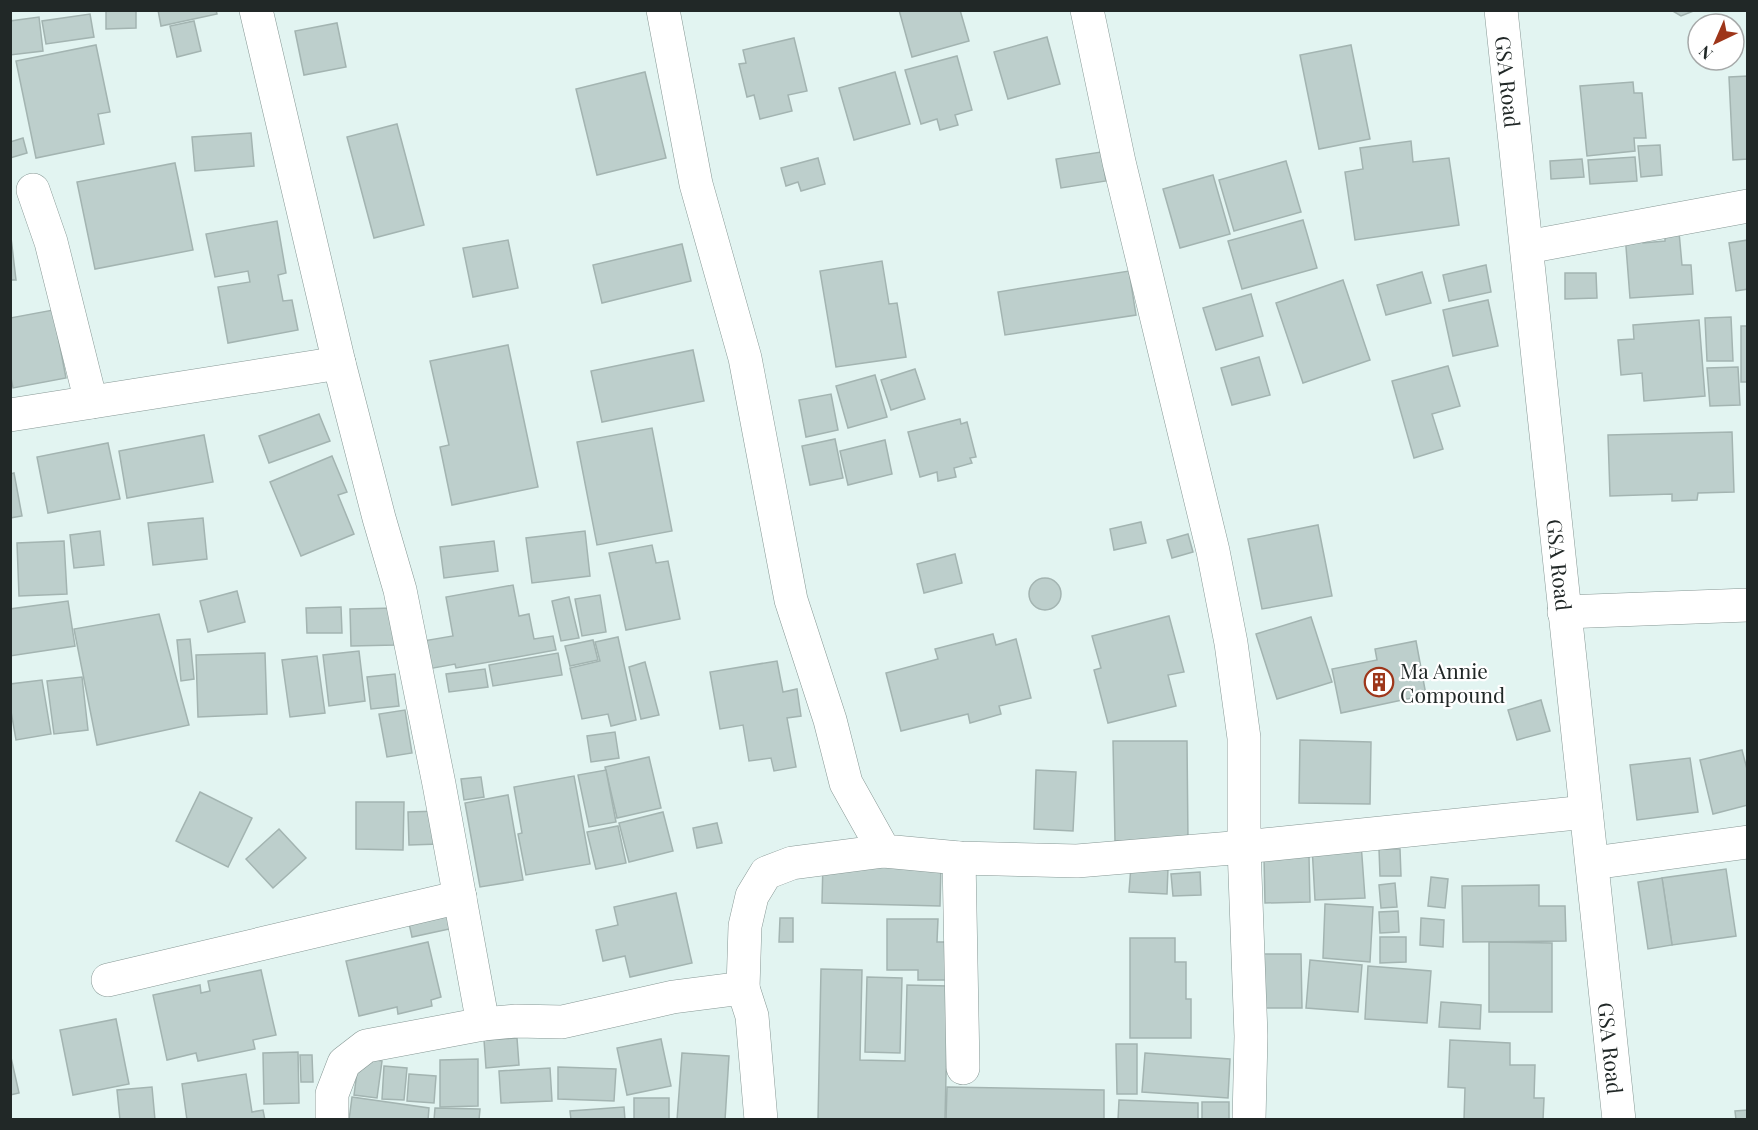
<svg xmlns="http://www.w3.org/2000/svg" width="1758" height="1130" font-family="'Playfair Display',serif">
	<rect width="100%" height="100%" fill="#e2f4f1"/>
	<g fill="#bdcfcc" stroke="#a3b4b1" stroke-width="1.5">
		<polygon points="106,10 136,10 136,28 106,29"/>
		<polygon points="158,10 216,10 217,14 161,26"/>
		<polygon points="899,10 960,10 969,41 912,57"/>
		<polygon points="1671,10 1696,10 1681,16"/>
		<polygon points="90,14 94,37 46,44 42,21"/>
		<polygon points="39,17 43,51 10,55 10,21"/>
		<polygon points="194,21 201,51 177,57 170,26"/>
		<polygon points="337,23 346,67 304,75 295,31"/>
		<polygon points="1047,37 1060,84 1008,99 994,52"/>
		<polygon points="794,38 807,91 788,95 792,111 760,119 754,95 747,97 739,64 746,63 743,50"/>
		<polygon points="96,45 110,112 98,114 104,144 36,158 16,61"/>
		<polygon points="1351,45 1370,139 1319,149 1300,55"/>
		<polygon points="957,56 972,110 955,115 958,125 940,130 937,119 921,124 905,70"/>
		<polygon points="645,72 666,158 597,175 576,89"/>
		<polygon points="895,72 910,124 854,140 839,88"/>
		<polygon points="1748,76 1748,159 1733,160 1729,77"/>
		<polygon points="1633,82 1634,93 1642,93 1646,138 1634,138 1635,151 1587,156 1580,86"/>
		<polygon points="397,124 424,225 374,238 347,137"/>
		<polygon points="251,133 254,166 195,171 192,137"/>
		<polygon points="23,138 27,153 10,158 10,142"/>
		<polygon points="1411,141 1413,162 1449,158 1459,225 1355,240 1345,172 1363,169 1360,148"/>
		<polygon points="1660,145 1662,175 1641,177 1638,146"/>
		<polygon points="1101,152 1106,181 1061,188 1056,159"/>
		<polygon points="1635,157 1637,181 1590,184 1588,160"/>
		<polygon points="818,158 825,184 801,191 798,182 786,186 781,168"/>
		<polygon points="1582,159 1584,177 1551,179 1550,161"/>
		<polygon points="1286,161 1301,212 1234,231 1219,180"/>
		<polygon points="175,163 193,250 95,269 77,182"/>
		<polygon points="1213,175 1230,234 1180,248 1163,189"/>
		<polygon points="1303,220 1317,268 1242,289 1228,241"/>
		<polygon points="277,221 286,273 278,275 283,301 292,300 298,330 228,343 218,287 250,282 248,271 215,277 206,234"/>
		<polygon points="10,229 16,280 10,280"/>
		<polygon points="1679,232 1682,265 1691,265 1693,294 1630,298 1625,234 1642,233 1643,243 1665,241 1665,233"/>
		<polygon points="508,240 518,288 473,297 463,248"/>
		<polygon points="1748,240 1748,289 1736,291 1729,243"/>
		<polygon points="682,244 691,281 602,303 593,265"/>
		<polygon points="882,261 889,304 897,303 906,357 836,367 820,271"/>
		<polygon points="1486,265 1491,292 1449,301 1443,275"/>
		<polygon points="1129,271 1136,315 1005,335 998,292"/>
		<polygon points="1422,272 1431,303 1386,315 1377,285"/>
		<polygon points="1565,273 1596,273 1597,298 1565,299"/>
		<polygon points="1343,280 1370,360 1303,383 1276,303"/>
		<polygon points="1251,294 1263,336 1216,350 1203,308"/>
		<polygon points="1488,300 1498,346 1453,356 1443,310"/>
		<polygon points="53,310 66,378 13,388 10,373 10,318"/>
		<polygon points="1731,317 1733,361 1707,361 1705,318"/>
		<polygon points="1699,320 1705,396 1644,401 1642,373 1621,375 1618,340 1634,339 1633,325"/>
		<rect x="1741" y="326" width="7" height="56"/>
		<polygon points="508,345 538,487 452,505 440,447 449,445 430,361"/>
		<polygon points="693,350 704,401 602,422 591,371"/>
		<polygon points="1259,357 1270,395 1232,405 1221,368"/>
		<polygon points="1448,366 1460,406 1432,414 1443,449 1414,458 1392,381"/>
		<polygon points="1738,367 1740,405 1710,406 1707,368"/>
		<polygon points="915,369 925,399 891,410 881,380"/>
		<polygon points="875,375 887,417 848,428 836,386"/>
		<polygon points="831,394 838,430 806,437 799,400"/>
		<polygon points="319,414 330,441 269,463 259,436"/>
		<polygon points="960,419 961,424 967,422 976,457 970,458 972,463 954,468 956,477 938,481 937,472 920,477 908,432"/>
		<polygon points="652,428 672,531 597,545 577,442"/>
		<polygon points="1732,432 1734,492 1698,493 1697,500 1672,501 1672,494 1610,496 1608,435"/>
		<polygon points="204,435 213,482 127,498 119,451"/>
		<polygon points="835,439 843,478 810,485 802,446"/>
		<polygon points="885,440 892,474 848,485 840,451"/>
		<polygon points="108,443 120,499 48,513 37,457"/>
		<polygon points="332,456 347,492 338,495 354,534 301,556 270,482"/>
		<polygon points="14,473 22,516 10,518 10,474"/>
		<polygon points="203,518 207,559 153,565 148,523"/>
		<polygon points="1141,522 1146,543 1114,550 1110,529"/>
		<polygon points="1318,525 1332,596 1262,609 1248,539"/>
		<polygon points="100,531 104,565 74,568 70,535"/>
		<polygon points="585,531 590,576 532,583 526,538"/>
		<polygon points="1188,534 1193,552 1172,558 1167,540"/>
		<polygon points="64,541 67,594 19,596 17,543"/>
		<polygon points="494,541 498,571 444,578 440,547"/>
		<polygon points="652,545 656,563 668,561 680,619 626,630 609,553"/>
		<polygon points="955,554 962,583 924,593 917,564"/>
		<circle cx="1045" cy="594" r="16"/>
		<polygon points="513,585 519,616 529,614 534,639 553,636 556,650 456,668 455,664 428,669 423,641 453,636 446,597"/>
		<polygon points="237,591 245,622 208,632 200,601"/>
		<polygon points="600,595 606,632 582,636 575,599"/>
		<polygon points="569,597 579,638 561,641 552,601"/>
		<polygon points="68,601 75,646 10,656 10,609"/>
		<polygon points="341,607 342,633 307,633 306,608"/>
		<polygon points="396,608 396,645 351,646 350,609"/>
		<polygon points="159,614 189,725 97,745 74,629"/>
		<polygon points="1169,616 1184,672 1168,675 1176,706 1108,723 1094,670 1101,668 1092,636"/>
		<polygon points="1311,617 1332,682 1277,699 1256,634"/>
		<polygon points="993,634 996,645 1016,639 1031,698 999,706 1001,714 970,723 968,714 901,731 886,673 938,659 935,649"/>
		<polygon points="618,637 636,720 611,726 608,714 582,719 570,668 600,661 595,642"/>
		<polygon points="190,639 194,679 181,681 177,640"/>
		<polygon points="593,640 598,660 570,666 565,646"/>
		<polygon points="1416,641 1426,695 1341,713 1332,669 1377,660 1375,649"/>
		<polygon points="359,651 365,701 329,706 323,655"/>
		<polygon points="265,653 267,714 198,717 196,655"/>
		<polygon points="558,653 562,675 493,686 489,665"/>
		<polygon points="317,656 325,713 290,717 282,660"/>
		<polygon points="777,661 783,692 797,689 801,716 787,718 796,767 774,771 771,758 749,761 743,725 720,729 710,672"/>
		<polygon points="645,662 659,715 641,719 629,667"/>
		<polygon points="485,669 488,687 449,692 446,674"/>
		<polygon points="395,674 399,706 371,709 367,677"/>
		<polygon points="82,677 88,730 54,734 47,681"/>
		<polygon points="42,680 51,734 16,740 10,706 10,684"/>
		<polygon points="1541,700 1550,731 1517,740 1508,710"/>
		<polygon points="405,710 412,753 387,757 379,714"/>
		<polygon points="615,732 619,758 591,762 587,736"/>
		<polygon points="1300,740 1371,742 1370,804 1299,803"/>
		<polygon points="1113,741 1187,741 1188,841 1115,841"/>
		<polygon points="1742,750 1748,773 1748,805 1713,814 1700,760"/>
		<polygon points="649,757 661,808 617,818 605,767"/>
		<polygon points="1690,758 1698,812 1637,820 1630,765"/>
		<polygon points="606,770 616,822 589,827 578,775"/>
		<polygon points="1036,770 1076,772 1073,831 1034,829"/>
		<polygon points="574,776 590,864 526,875 518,834 522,833 514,787"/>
		<polygon points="481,777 484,797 464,800 461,779"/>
		<polygon points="200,792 252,818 228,867 176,841"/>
		<polygon points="508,795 523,880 480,887 465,803"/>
		<polygon points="356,802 404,802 403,850 356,849"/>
		<polygon points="440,811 440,844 409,845 408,812"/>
		<polygon points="663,812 673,851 629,862 619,823"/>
		<polygon points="717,823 722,843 697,848 693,828"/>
		<polygon points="618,826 626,863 596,869 587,832"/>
		<polygon points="279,829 306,858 273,888 246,859"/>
		<polygon points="1361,843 1365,898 1315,900 1312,846"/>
		<polygon points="1379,849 1400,849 1401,876 1380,876"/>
		<polygon points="1309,856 1310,902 1265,903 1264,857"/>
		<polygon points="823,861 941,864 940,906 822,903"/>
		<polygon points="1131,866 1168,868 1167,894 1129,892"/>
		<polygon points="1726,869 1736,936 1672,945 1662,878"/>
		<polygon points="1200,872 1201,895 1173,896 1171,874"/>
		<polygon points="1431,877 1448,879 1445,908 1428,906"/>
		<polygon points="1662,878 1672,945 1648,949 1638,882"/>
		<polygon points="1395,883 1397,907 1381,908 1379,885"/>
		<polygon points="1539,885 1539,906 1565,906 1566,941 1463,942 1462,886"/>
		<polygon points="676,893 692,963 630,977 625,956 603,961 596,930 618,925 614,907"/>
		<polygon points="1325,904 1373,907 1370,962 1323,958"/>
		<polygon points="449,906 454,928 412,937 407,914"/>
		<polygon points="1398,911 1399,932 1380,933 1379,912"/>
		<polygon points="780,918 793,918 793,942 779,942"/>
		<polygon points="1421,918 1444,920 1443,947 1420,945"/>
		<polygon points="887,919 938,919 937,942 959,942 959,980 918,980 918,970 887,970"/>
		<polygon points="1380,937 1406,937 1406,962 1380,963"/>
		<polygon points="1130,938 1175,938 1175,962 1186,962 1186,999 1191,999 1191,1038 1130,1038"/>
		<polygon points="428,942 441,997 431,1000 432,1006 398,1014 397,1007 359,1016 346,961"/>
		<polygon points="1489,942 1552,943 1552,1012 1489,1012"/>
		<polygon points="1257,954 1301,954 1302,1008 1257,1008"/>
		<polygon points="1310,960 1362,965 1358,1012 1306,1008"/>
		<polygon points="1368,966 1431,971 1427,1023 1365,1019"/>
		<polygon points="821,969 862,970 860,1060 905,1061 907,985 948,986 945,1120 818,1120"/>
		<polygon points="261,970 276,1035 253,1040 255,1049 198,1061 196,1053 167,1060 153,995 200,985 201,993 210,991 208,981"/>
		<polygon points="867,977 902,978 900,1053 865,1052"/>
		<polygon points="1441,1002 1481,1005 1480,1029 1439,1027"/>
		<polygon points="116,1019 129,1084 73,1095 60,1030"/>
		<polygon points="517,1038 519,1065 486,1068 484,1040"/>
		<polygon points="661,1039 671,1086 627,1095 617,1048"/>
		<polygon points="1450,1040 1510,1043 1510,1065 1535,1065 1534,1098 1544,1098 1543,1120 1464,1120 1465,1088 1448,1087"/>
		<polygon points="1116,1044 1137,1044 1137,1094 1117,1094"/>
		<polygon points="298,1052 299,1103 264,1104 263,1053"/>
		<polygon points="10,1053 19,1093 10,1095"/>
		<polygon points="682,1053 729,1056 725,1120 677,1120"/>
		<polygon points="1145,1053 1230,1059 1228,1098 1142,1092"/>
		<polygon points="300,1055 312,1055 313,1082 301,1082"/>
		<polygon points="359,1057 382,1061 377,1098 354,1095"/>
		<polygon points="478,1059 478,1106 440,1107 440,1060"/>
		<polygon points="384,1066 407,1068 404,1100 382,1099"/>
		<polygon points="558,1067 616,1069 614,1101 558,1099"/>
		<polygon points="550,1068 552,1101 501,1103 499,1071"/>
		<polygon points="246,1074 252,1112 263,1110 265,1120 187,1120 182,1084"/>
		<polygon points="409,1074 436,1076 434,1103 407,1101"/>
		<polygon points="152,1087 155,1120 120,1120 117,1090"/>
		<polygon points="947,1087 1104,1090 1104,1120 946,1120"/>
		<polygon points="352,1097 429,1108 428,1120 349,1120"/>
		<rect x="634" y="1098" width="35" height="22"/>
		<polygon points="1119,1100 1198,1103 1198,1120 1118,1120"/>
		<rect x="1202" y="1102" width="27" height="18"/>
		<polygon points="624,1107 625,1120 571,1120 570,1111"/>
		<polygon points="435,1108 480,1109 479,1120 434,1120"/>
		<polygon points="1748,1110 1748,1120 1736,1120 1735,1111"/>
	</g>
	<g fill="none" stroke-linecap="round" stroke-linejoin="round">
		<g stroke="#879895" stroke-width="34">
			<g id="minor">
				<polyline points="256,10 339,363 379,518 400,590 439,784 483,1024"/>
				<polyline points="663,10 696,184 745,358 791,600 830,720 846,783 884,851 959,858 1077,861 1244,847 1586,812"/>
				<polyline points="1087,10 1119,162 1213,551 1231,643 1244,738 1244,847 1251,1036 1249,1120"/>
				<path id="s1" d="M1501,10L1619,1120"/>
				<polyline points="33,190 51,242 91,402"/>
				<polyline points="1527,247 1748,206"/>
				<polyline points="10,415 339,363"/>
				<polyline points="1564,612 1748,605"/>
				<polyline points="959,858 963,1068"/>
				<polyline points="1593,863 1748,842"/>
				<polyline points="108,980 460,897"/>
				<polyline points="743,988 745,926 752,896 766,873 792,863 884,851"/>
				<polyline points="332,1120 332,1094 344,1063 366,1046 483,1024 516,1021 562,1022 673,997 743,988 752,1016 761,1120"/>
			</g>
		</g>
		<use href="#minor" stroke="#fff" stroke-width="33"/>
	</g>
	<defs>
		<g id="building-ring" transform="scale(1.5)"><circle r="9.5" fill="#fff" stroke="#9e361a" stroke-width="1.5"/><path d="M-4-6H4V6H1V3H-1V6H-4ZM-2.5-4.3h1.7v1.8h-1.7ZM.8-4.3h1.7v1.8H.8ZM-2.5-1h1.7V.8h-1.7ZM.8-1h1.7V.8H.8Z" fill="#9e361a"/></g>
	</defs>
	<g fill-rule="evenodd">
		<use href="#building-ring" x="1379" y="682"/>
	</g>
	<g text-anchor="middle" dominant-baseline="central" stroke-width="4.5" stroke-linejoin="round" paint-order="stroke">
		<g font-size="21" fill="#212827" stroke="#fff">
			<text stroke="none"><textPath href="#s1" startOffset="72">GSA Road</textPath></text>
			<text stroke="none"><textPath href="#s1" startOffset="558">GSA Road</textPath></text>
			<text stroke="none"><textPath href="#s1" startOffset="1044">GSA Road</textPath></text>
		</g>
		<g font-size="21" fill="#212827" stroke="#fff" text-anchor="start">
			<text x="1400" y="670">Ma Annie<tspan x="1400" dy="24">Compound</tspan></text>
		</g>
	</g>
	<rect width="1758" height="1130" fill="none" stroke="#212827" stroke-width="24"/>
	<g transform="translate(1716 42) rotate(224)"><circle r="28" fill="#ffffff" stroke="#a6a9a9" stroke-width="1.5"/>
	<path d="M0-4.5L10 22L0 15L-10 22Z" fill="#9e361a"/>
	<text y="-9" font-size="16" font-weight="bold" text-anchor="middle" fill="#212827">N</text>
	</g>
</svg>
